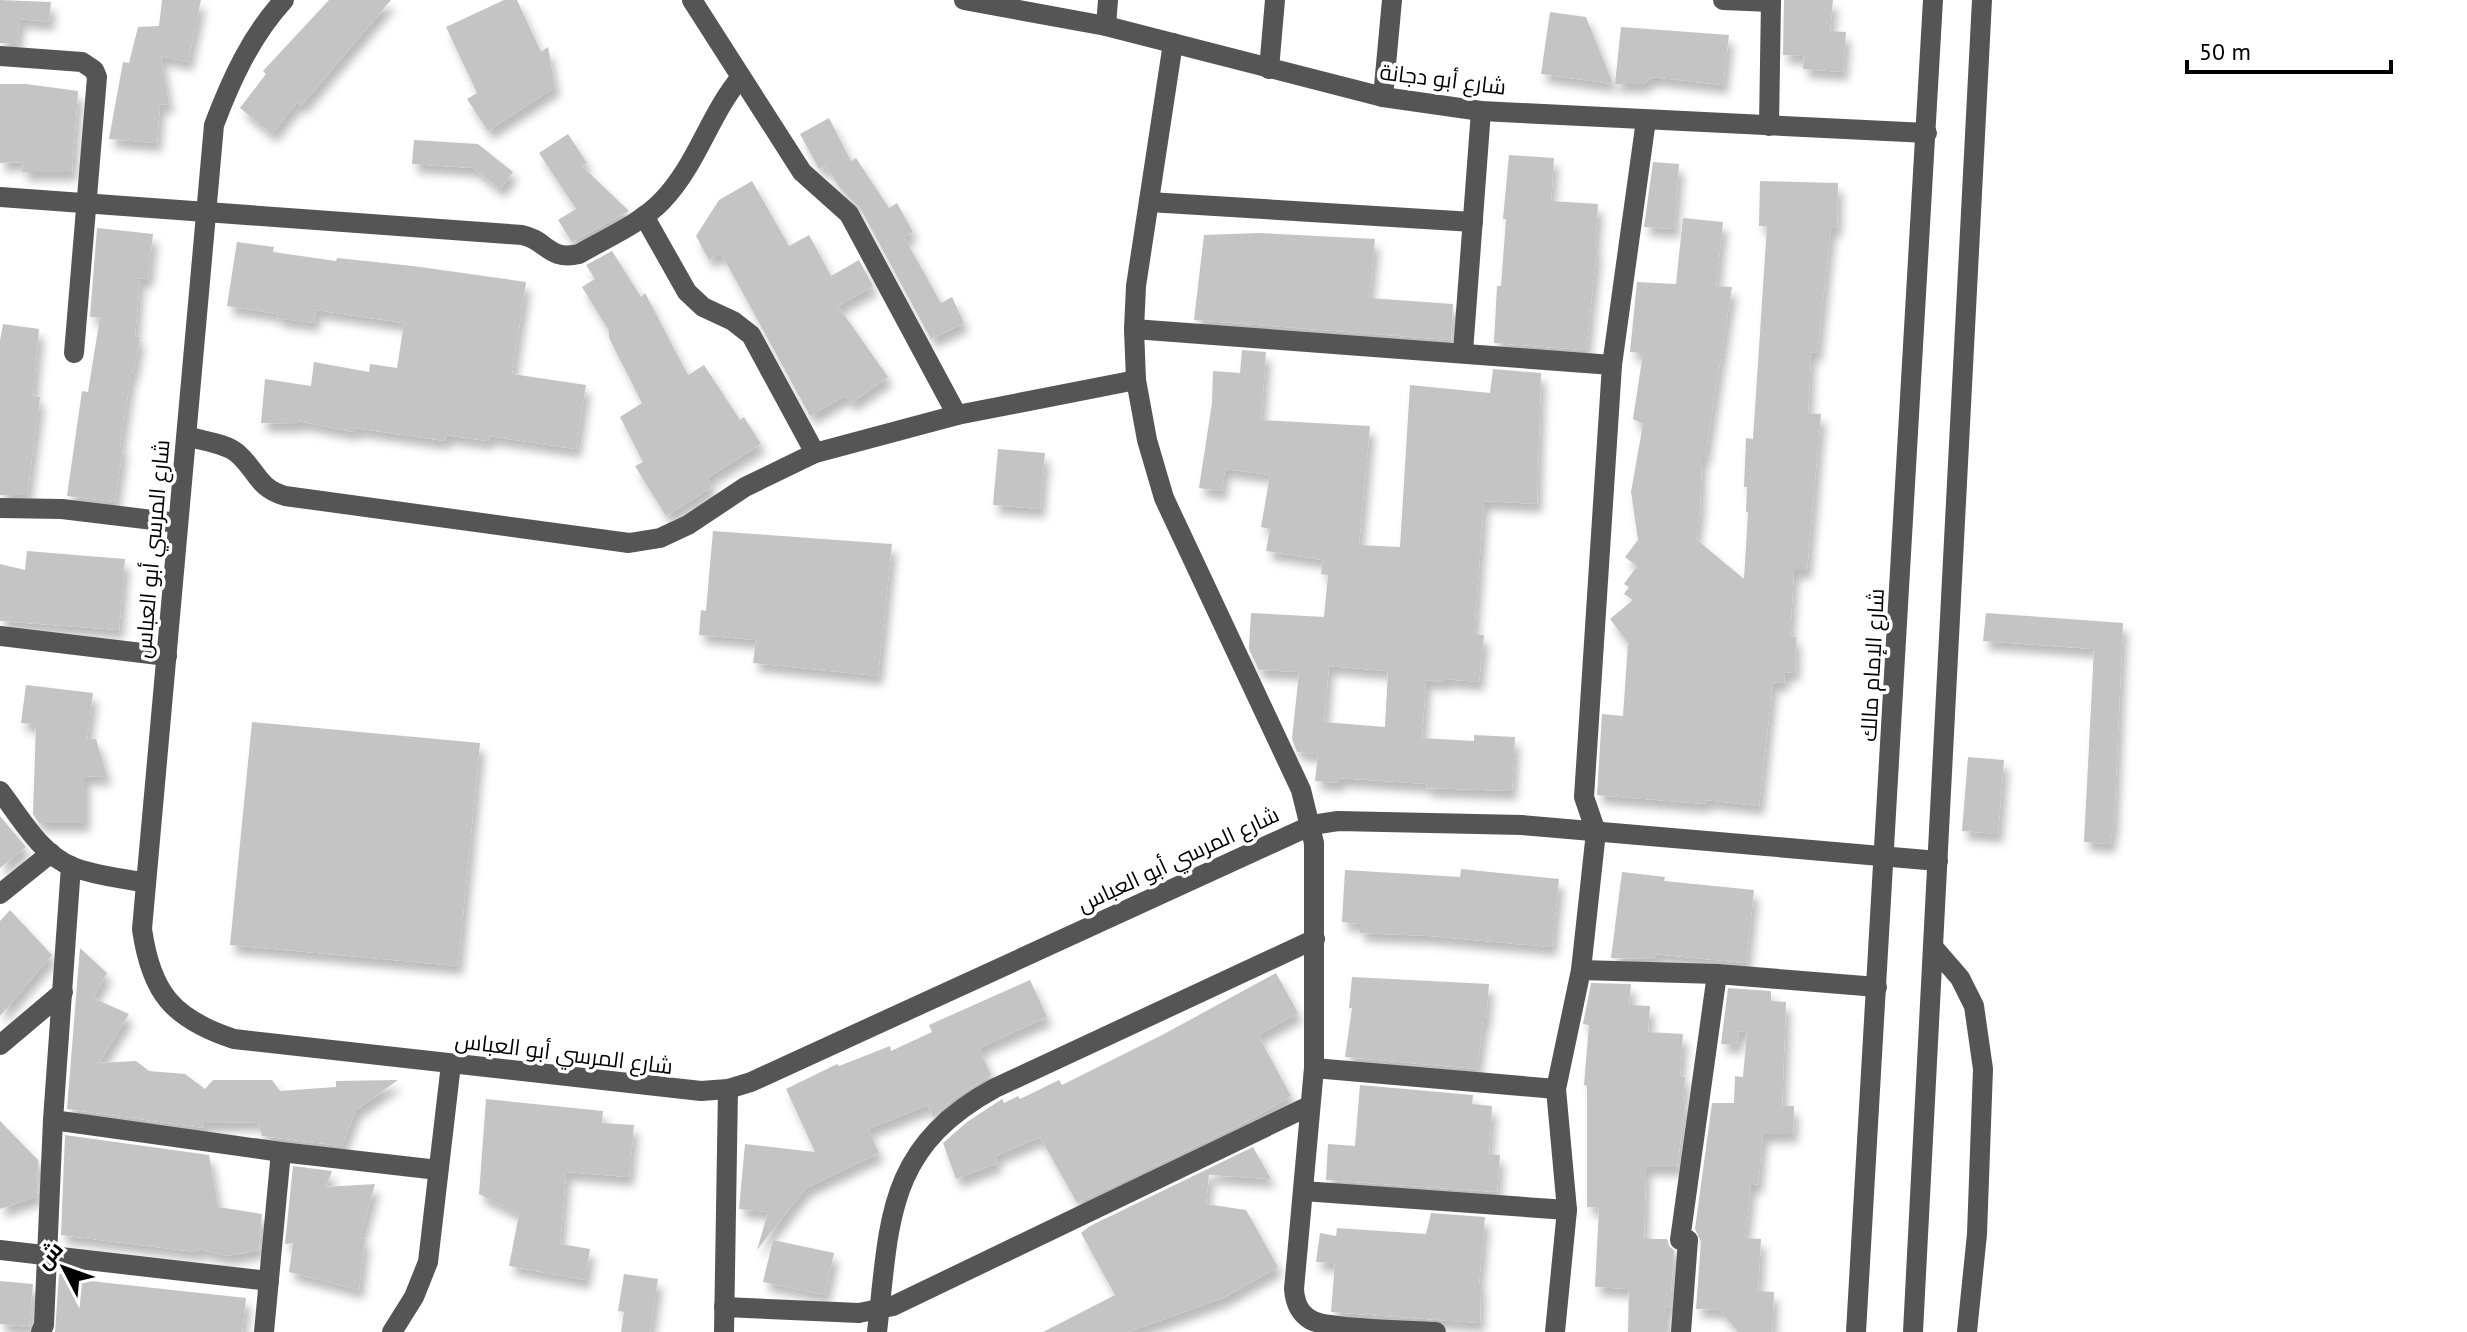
<svg xmlns="http://www.w3.org/2000/svg" width="2467" height="1332" font-family="'PT Sans',Cairo,sans-serif">
	<defs>
		<filter id="shadow"><feDropShadow dx="5" dy="9" stdDeviation="4" flood-color="#0004"/></filter>
	</defs>
	<rect width="100%" height="100%" fill="#fff"/>
	<g fill="#c4c4c4" fill-rule="evenodd" filter="url(#shadow)">
		<polygon points="0,0 51,2 49,22 20,19 17,44 0,43"/>
		<polygon points="162,0 201,0 188,62 161,56 169,105 160,104 157,143 109,139 123,62 129,63 138,27 159,26"/>
		<polygon points="329,0 391,0 301,106 297,102 272,134 240,108 266,74 263,71"/>
		<polygon points="504,0 517,0 541,52 548,47 555,87 488,131 467,99 477,93 446,27"/>
		<polygon points="1784,0 1833,0 1830,31 1846,32 1843,72 1803,69 1804,56 1783,55"/>
		<polygon points="1550,12 1586,17 1613,84 1541,74"/>
		<polygon points="1621,27 1729,35 1723,85 1652,77 1643,84 1615,84"/>
		<polygon points="0,84 26,84 78,91 72,172 22,172 23,162 0,163"/>
		<polygon points="829,118 851,161 856,158 889,208 897,203 913,232 904,237 941,303 952,297 964,323 931,339 860,208 841,189 825,166 819,169 800,134"/>
		<polygon points="568,134 587,163 582,166 629,211 572,242 558,220 576,209 539,153"/>
		<polygon points="414,140 478,144 513,172 500,189 473,168 412,164"/>
		<polygon points="1509,155 1554,158 1551,201 1598,204 1595,249 1597,249 1586,350 1494,343 1497,286 1501,286 1506,219 1503,219"/>
		<polygon points="1653,162 1679,164 1674,229 1644,227"/>
		<polygon points="752,181 789,246 809,235 831,276 859,260 873,286 838,306 888,377 851,403 846,395 810,416 721,253 709,260 696,236 719,200"/>
		<polygon points="1760,181 1838,183 1837,228 1831,228 1817,353 1811,352 1808,413 1821,414 1807,570 1794,570 1790,636 1796,637 1795,673 1785,672 1784,683 1773,682 1759,806 1706,800 1705,804 1597,795 1602,714 1623,716 1628,643 1610,619 1633,600 1624,594 1629,587 1624,584 1637,566 1625,557 1638,540 1631,492 1643,424 1633,419 1643,353 1630,352 1637,282 1676,284 1683,218 1723,222 1716,286 1732,287 1705,457 1702,457 1700,508 1696,539 1744,579 1748,512 1746,512 1747,487 1744,487 1746,438 1753,439 1767,226 1759,226"/>
		<polygon points="97,228 153,234 148,279 140,278 135,336 140,337 133,374 131,374 120,446 123,447 115,502 67,496 82,391 88,392 100,317 90,317"/>
		<polygon points="1259,233 1375,239 1369,298 1453,304 1451,340 1194,320 1204,235"/>
		<polygon points="237,242 274,247 273,252 336,261 337,258 413,266 526,282 512,374 586,385 576,449 489,436 488,441 446,435 445,441 355,428 354,432 298,421 298,424 261,423 265,379 311,386 314,362 369,372 370,364 397,368 404,323 316,310 314,323 277,318 278,314 227,306"/>
		<polygon points="612,251 641,297 645,293 688,375 704,365 740,420 744,417 761,444 707,478 712,487 666,516 635,466 643,462 620,417 642,403 609,338 609,331 582,287 595,279 586,265"/>
		<polygon points="3,324 39,329 33,396 40,397 27,495 0,495 0,341"/>
		<path d="M1242,350L1266,352L1261,420L1370,426L1359,545L1400,547L1410,385L1490,393L1493,369L1541,373L1537,504L1484,501L1474,634L1484,635L1479,682L1445,679V682L1426,680L1422,738L1474,741V735L1515,737L1512,791L1426,788L1427,784L1339,778V783L1315,781L1318,754L1297,752L1292,739L1299,672L1259,670L1249,649L1251,613L1324,617L1328,575L1321,574L1323,560L1266,551L1270,529L1261,527L1270,475L1225,469L1222,491L1199,488L1212,403L1213,371L1240,373ZM1329,666L1388,671L1385,727L1324,722Z"/>
		<polygon points="998,449 1045,453 1040,509 993,505"/>
		<polygon points="713,531 892,544 878,676 753,663 756,640 699,635 701,610 706,611"/>
		<polygon points="27,551 125,559 119,630 0,621 0,564 25,570"/>
		<polygon points="1986,613 2123,623 2114,822 2110,844 2084,842 2094,649 1983,641"/>
		<polygon points="26,685 93,693 87,739 96,739 107,777 85,776 85,823 39,823 33,814 36,724 21,723"/>
		<polygon points="252,722 480,743 458,966 230,945"/>
		<polygon points="1968,757 2004,760 1998,834 1962,831"/>
		<polygon points="0,816 26,847 0,868"/>
		<polygon points="1461,869 1559,879 1552,947 1430,936 1360,933 1360,924 1342,922 1345,870 1460,877"/>
		<polygon points="1622,872 1665,877 1664,881 1754,890 1746,963 1655,954 1654,959 1611,958"/>
		<polygon points="10,910 52,955 0,1016 0,921"/>
		<polygon points="80,948 107,973 93,998 129,1014 99,1063 136,1061 149,1071 185,1074 205,1089 213,1080 272,1080 280,1091 336,1087 336,1081 398,1080 356,1110 342,1146 262,1136 258,1122 203,1123 204,1128 67,1109"/>
		<polygon points="1276,973 1298,1013 1258,1035 1291,1096 1242,1124 1077,1203 1040,1137 995,1156 998,1163 956,1179 943,1143 967,1122 1002,1099 1004,1103 1018,1096 1020,1099 1059,1080 1062,1085 1164,1034"/>
		<polygon points="1352,977 1489,984 1486,1019 1484,1019 1477,1069 1345,1057 1352,1008 1349,1008"/>
		<polygon points="1030,980 1047,1017 979,1048 991,1075 952,1100 933,1117 928,1105 868,1129 879,1153 806,1188 757,1250 768,1212 739,1209 745,1144 815,1152 786,1089 837,1064 839,1066 890,1046 891,1051 932,1032 929,1025"/>
		<polygon points="1591,983 1631,984 1629,1005 1650,1006 1648,1032 1683,1034 1680,1076 1685,1077 1683,1102 1686,1102 1677,1167 1646,1167 1644,1239 1667,1239 1669,1246 1674,1251 1670,1308 1666,1307 1666,1332 1628,1332 1629,1289 1595,1287 1599,1208 1587,1207 1587,1086 1584,1085 1589,1025 1583,1024"/>
		<polygon points="1728,988 1771,991 1771,1001 1786,1002 1782,1106 1794,1106 1793,1134 1763,1134 1758,1184 1751,1185 1745,1238 1761,1239 1758,1291 1774,1292 1772,1332 1738,1332 1720,1310 1696,1309 1701,1241 1695,1229 1712,1103 1734,1103 1735,1076 1743,1077 1747,1032 1739,1031 1737,1045 1721,1044"/>
		<polygon points="1360,1085 1473,1095 1472,1104 1492,1106 1489,1154 1500,1155 1497,1192 1326,1180 1328,1144 1355,1146"/>
		<polygon points="486,1099 603,1111 602,1123 634,1125 629,1177 566,1172 560,1244 590,1249 585,1280 509,1266 519,1214 479,1194"/>
		<polygon points="0,1121 38,1160 37,1196 0,1209"/>
		<polygon points="65,1135 209,1155 218,1207 262,1214 259,1250 227,1256 199,1249 196,1252 61,1235"/>
		<polygon points="1253,1147 1271,1179 1209,1175 1206,1204 1246,1210 1278,1267 1223,1298 1128,1332 1043,1332 1115,1295 1081,1233 1090,1226"/>
		<polygon points="293,1166 332,1171 326,1187 375,1184 360,1238 365,1239 359,1290 289,1272 293,1243 285,1244"/>
		<polygon points="1431,1213 1485,1217 1479,1284 1481,1284 1480,1323 1331,1312 1335,1263 1316,1262 1320,1233 1336,1236 1337,1228 1426,1234"/>
		<polygon points="773,1240 834,1253 825,1295 763,1282"/>
		<polygon points="90,1273 90,1281 246,1298 242,1332 55,1332 59,1274"/>
		<polygon points="624,1274 658,1279 650,1332 621,1332 624,1312 618,1311"/>
		<polygon points="0,1281 33,1284 29,1327 0,1324"/>
	</g>
	<g fill="none" stroke-linecap="round" stroke-linejoin="round">
		<g stroke="#555" stroke-width="20">
			<path d="M284,0C251,36 231,80 214,125L142,929C151,993 173,1019 234,1039L701,1091L728,1089L751,1082L1312,825L1338,821L1522,825L1938,861"/>
			<polyline points="692,0 802,172 849,214 957,415"/>
			<polyline points="964,0 1106,26 1383,97 1481,111 1927,133"/>
			<polyline points="1723,0 1771,2"/>
			<polyline points="1106,26 1108,0"/>
			<path d="M1173,43L1136,286L1134,329L1136,380L1147,440L1164,498L1301,790L1314,843V1068L1294,1289C1295,1303 1299,1313 1311,1320C1326,1329 1413,1331 1436,1332"/>
			<polyline points="0,56 82,62 94,70 97,77 74,353"/>
			<polyline points="1269,69 1275,0"/>
			<polyline points="1383,97 1392,0"/>
			<polyline points="1769,126 1771,0"/>
			<path d="M0,197L522,235C547,240 548,261 579,254C606,238 640,224 662,201C697,165 709,115 741,77"/>
			<polyline points="1149,202 1473,222"/>
			<polyline points="644,216 687,292 703,307 733,321 751,335 815,453"/>
			<polyline points="1134,329 1612,365"/>
			<polyline points="1463,352 1481,111"/>
			<path d="M187,436C202,441 225,443 237,453C257,470 257,488 285,496L629,543L660,538L688,525L745,487L815,453L957,415L1136,380"/>
			<polyline points="0,508 62,509 178,523"/>
			<polyline points="0,636 167,656"/>
			<path d="M0,791C21,818 40,854 73,867C96,876 122,878 146,883"/>
			<polyline points="0,894 51,853"/>
			<polyline points="1934,948 1960,978 1974,1006 1983,1069 1977,1234 1967,1332"/>
			<polyline points="1581,970 1717,974 1877,987"/>
			<polyline points="0,1045 63,992"/>
			<polyline points="1314,1068 1556,1089"/>
			<polyline points="53,1120 281,1152 438,1170"/>
			<polyline points="1303,1191 1567,1210"/>
			<polyline points="0,1250 269,1281"/>
			<polyline points="724,1307 859,1313 893,1306 1309,1106"/>
			<polyline points="41,1332 44,1325 53,1120 71,866"/>
			<polyline points="264,1332 281,1152"/>
			<polyline points="392,1332 414,1297 428,1262 451,1064"/>
			<polyline points="724,1332 728,1089"/>
			<path d="M877,1332C890,1221 885,1148 995,1088L1315,939"/>
			<polyline points="1555,1332 1567,1210 1556,1089 1581,970 1596,832 1584,797 1612,365 1646,120"/>
			<polyline points="1681,1332 1688,1240 1680,1240 1717,974"/>
			<polyline points="1856,1332 1933,0"/>
			<polyline points="1913,1332 1982,0"/>
		</g>
	</g>
	<g text-anchor="middle" dominant-baseline="central" stroke-width="7" stroke-linejoin="round" paint-order="stroke">
		<g font-size="22" fill="#000" stroke="#fff">
			<text transform="translate(1443 79) rotate(7)">شارع أبو دجانة</text>
			<text transform="translate(152 549) rotate(-85)">شارع المرسي أبو العباس</text>
			<text transform="translate(1872 665) rotate(-87)">شارع الإمام مالك</text>
			<text transform="translate(1178 859) rotate(-25)">شارع المرسي أبو العباس</text>
			<text transform="translate(564 1053) rotate(7)">شارع المرسي أبو العباس</text>
		</g>
	</g>
	<g transform="translate(64 1268) rotate(311)" stroke="#ffffff" stroke-width="6" paint-order="stroke">
	<path d="M0-6L14 30L0 20L-14 30Z" fill="#000000"/>
	<text y="-12" font-size="22" font-weight="bold" text-anchor="middle" fill="#000000">ش</text>
	</g>
	<path d="M2187 60v12h204v-12" fill="none" stroke="#000000" stroke-width="4"/>
	<text x="2199" y="60" font-size="24" fill="#000000" stroke="#ffffff" stroke-width="6" paint-order="stroke">50 m</text>
</svg>
